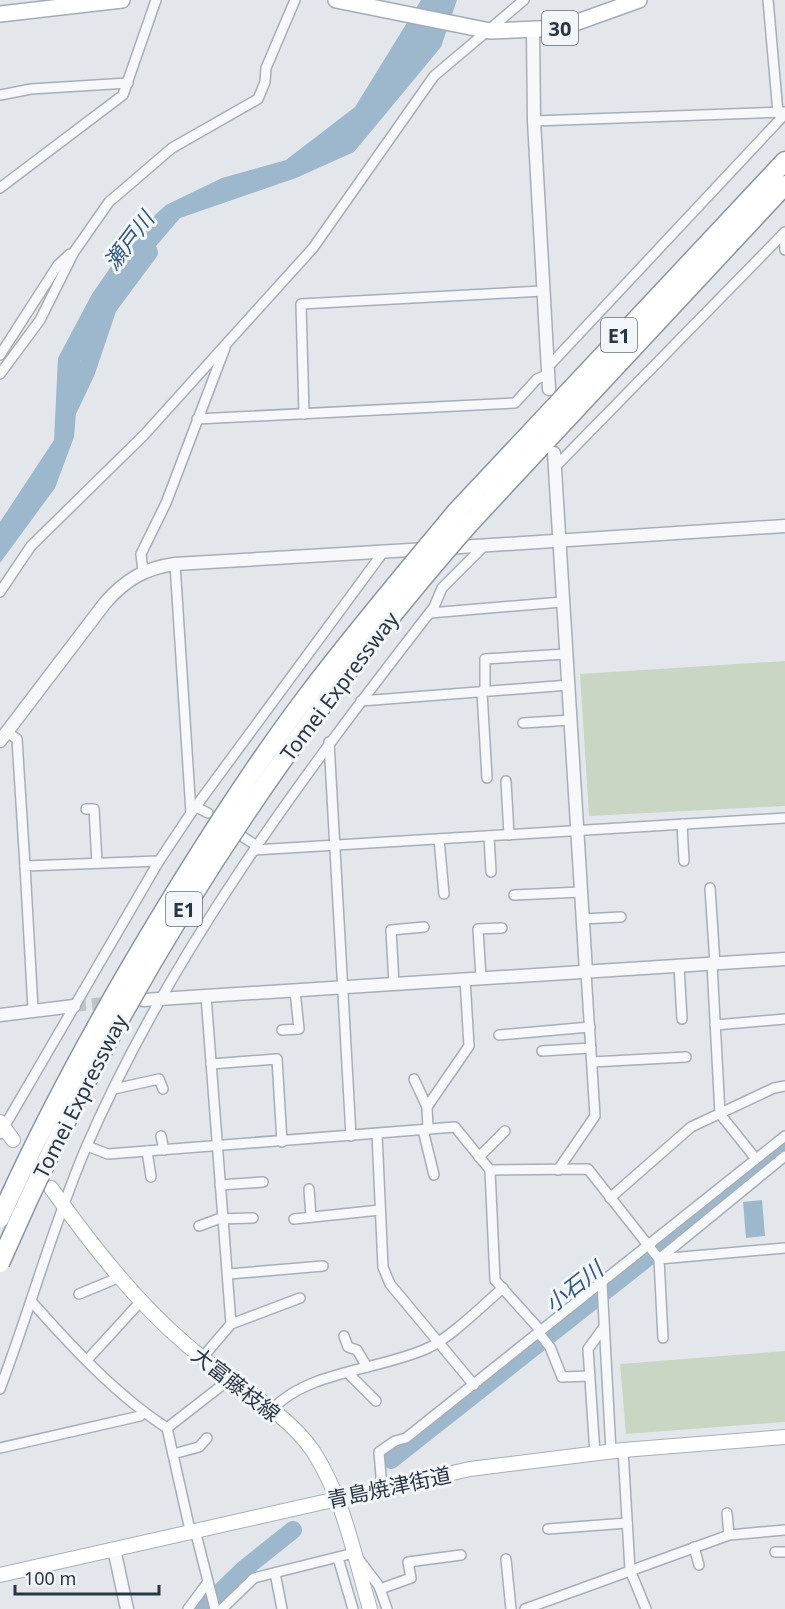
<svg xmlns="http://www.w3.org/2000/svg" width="785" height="1609" font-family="'Noto Sans','Noto Sans JP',sans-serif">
	<rect width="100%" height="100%" fill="#e3e7ec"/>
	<g fill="#cad6c4">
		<polygon points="785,661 785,806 589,816 580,674"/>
		<polygon points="785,1351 785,1422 626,1434 620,1364"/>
	</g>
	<g fill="#9db7cd">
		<polygon points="421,0 457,0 441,47 354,152 296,178 180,218 100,312 80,362 74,437 55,488 0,563 0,522 54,440 58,358 92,294 133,235 166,205 222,178 286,160 355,107"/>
		<polygon points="762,1200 765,1236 746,1238 743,1202"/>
	</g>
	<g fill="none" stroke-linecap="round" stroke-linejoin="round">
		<g stroke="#9db7cd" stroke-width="18">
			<polyline points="68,410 86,372 108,307 149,252"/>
			<polyline points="391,1460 785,1149"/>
			<polyline points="203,1609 244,1569 293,1530"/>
		</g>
		<polyline stroke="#bec4cb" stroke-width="12" stroke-dasharray="12 6" stroke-linecap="butt" points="74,1006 115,1002"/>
		<g stroke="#a8aeb7" stroke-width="12">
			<g id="minor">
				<polyline points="768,0 778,113"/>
				<polyline points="0,95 31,89 128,83"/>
				<polyline points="534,121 785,112"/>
				<polyline points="0,188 123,95 156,0"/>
				<polyline points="784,233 785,250"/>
				<polyline points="0,355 58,265 70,254"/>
				<polyline points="548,367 785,114"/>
				<polyline points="0,374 40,320 74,252 109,202 172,148 258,99 265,82 266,68 295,0"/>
				<polyline points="304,414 301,304 543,291"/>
				<polyline points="197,419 515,403 537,379 549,374"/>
				<polyline points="555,467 785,232"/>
				<polyline points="175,564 191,813"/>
				<polyline points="143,572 141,554 166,503 225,348"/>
				<polyline points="0,592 31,546 144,435 313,248 434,76 524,0"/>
				<polyline points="430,613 562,602"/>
				<polyline points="485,691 485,659 566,654"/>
				<polyline points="482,692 487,778"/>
				<polyline points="361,701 569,685"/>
				<polyline points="523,723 571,720"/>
				<polyline points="7,732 17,739 25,866"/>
				<polyline points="329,742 351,1136"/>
				<polyline points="506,781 509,835"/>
				<polyline points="196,807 208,813"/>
				<polyline points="86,809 94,809 97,863"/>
				<polyline points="682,824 684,861"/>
				<polyline points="489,836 491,872"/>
				<polyline points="243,837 257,846"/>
				<polyline points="439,839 444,894"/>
				<polyline points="254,850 785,818"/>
				<polyline points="710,888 715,964"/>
				<polyline points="514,895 581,892"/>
				<polyline points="583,919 621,917"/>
				<polyline points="712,964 720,1114 756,1159"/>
				<polyline points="679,966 682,1019"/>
				<polyline points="481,978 478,929 502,928"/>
				<polyline points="394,984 391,930 424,927"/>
				<polyline points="33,1009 25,866 159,861"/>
				<polyline points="715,1025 785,1019"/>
				<polyline points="282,1030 299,1029 295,991"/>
				<polyline points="499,1035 590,1027"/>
				<polyline points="542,1051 591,1048"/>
				<polyline points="592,1062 686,1057"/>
				<polyline points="211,1064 277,1059 282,1142"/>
				<polyline points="414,1079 427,1107 428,1129"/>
				<polyline points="114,1089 159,1079 163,1089"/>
				<polyline points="427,1107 469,1046 465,979"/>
				<polyline points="423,1130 434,1175"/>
				<polyline points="0,1134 159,861 191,813 384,551"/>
				<polyline points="377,1134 383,1267 390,1284 474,1385"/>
				<polyline points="161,1136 164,1150"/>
				<polyline points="87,1146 108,1154 455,1127 490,1170 588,1169 659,1259 785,1248"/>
				<polyline points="147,1151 151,1177"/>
				<polyline points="479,1157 505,1131"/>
				<polyline points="490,1170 495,1280 541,1331"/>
				<polyline points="558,1170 595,1116 586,972"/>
				<polyline points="220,1185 263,1182"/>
				<polyline points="309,1189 311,1217"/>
				<polyline points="610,1198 691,1127 774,1088 785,1086"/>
				<polyline points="294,1219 380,1210"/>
				<polyline points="199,1226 218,1219 253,1218"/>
				<polyline points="229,1274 323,1266"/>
				<polyline points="602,1283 611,1452"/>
				<polyline points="79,1294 120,1277"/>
				<path d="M31,1301C71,1346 116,1395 167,1428L230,1379"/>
				<polyline points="231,1324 300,1298"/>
				<polyline points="539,1333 550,1347 562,1377 589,1376"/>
				<polyline points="344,1336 348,1347 357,1350 367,1367"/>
				<polyline points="663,1338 659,1259 785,1156"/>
				<polyline points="202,1358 231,1324 206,996"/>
				<polyline points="88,1359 142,1300"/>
				<polyline points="349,1374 376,1401"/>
				<path d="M0,1389C30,1310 52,1228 85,1150C170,952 302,777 434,607L442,588L483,547"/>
				<path d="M272,1410C306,1371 381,1370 428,1348C450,1338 483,1305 503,1288"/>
				<polyline points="167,1428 190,1530"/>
				<polyline points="0,1448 140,1416 144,1412"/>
				<polyline points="623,1450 630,1570 646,1609"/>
				<polyline points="173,1454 199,1447 207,1438"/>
				<polyline points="595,1454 588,1349 604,1327"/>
				<polyline points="382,1488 379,1452 395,1441 406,1438 785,1136"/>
				<polyline points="727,1513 729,1535"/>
				<polyline points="548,1529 627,1523"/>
				<polyline points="195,1530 215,1609"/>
				<polyline points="694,1547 699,1565"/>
				<polyline points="775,1552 785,1552"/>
				<polyline points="338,1558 353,1609"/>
				<polyline points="506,1559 511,1609"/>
				<polyline points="275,1573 282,1609"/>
				<polyline points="380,1589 411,1578 408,1562 461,1555"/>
				<polyline points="188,1609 208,1582"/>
				<polyline points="222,1609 254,1578 354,1553 379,1586 387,1609"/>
				<polyline points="525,1609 729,1535 785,1530"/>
			</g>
		</g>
		<g stroke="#a8aeb7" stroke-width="15">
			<g id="tertiary">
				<polyline points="533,31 534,121 549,389"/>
				<polyline points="554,453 586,972"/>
				<polyline points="445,548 785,526"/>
				<path d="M0,741L105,603C125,580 145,568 175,564L427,549"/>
				<polyline points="143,1000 785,959"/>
				<polyline points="0,1015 74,1006"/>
				<polyline points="114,1549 127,1609"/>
			</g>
		</g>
		<g stroke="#a8aeb7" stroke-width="16">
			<g id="secondary">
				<polyline points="0,1122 13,1140"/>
				<path d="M51,1188C91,1244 135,1301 188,1346C225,1378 286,1411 313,1451C344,1499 354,1555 370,1609"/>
				<polyline points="0,1575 470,1469 623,1450 785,1437"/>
			</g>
		</g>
		<g stroke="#a2acb8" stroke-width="18">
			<g id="primary">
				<polyline points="336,0 490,31 561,28 639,0"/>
				<polyline points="0,14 122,0"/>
			</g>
		</g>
		<g stroke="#8a95a3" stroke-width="21">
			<g id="motorway">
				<polyline points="456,512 785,161"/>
				<polyline points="469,524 785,185"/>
			</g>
		</g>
		<use href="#minor" stroke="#f6f8fa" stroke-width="9"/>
		<use href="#tertiary" stroke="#f6f8fa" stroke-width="12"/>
		<use href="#secondary" stroke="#fff" stroke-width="14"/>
		<use href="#primary" stroke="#fff" stroke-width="15"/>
		<use href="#motorway" stroke="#fff" stroke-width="18"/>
		<g stroke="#8a95a3" stroke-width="21" stroke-linecap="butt">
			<g id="motorway-bridge">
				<path d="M0,1218C47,1113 102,1013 162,914C208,838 256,763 310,692C357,630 407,571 456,512"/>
				<path d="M0,1263C117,993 275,745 469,524"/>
			</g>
		</g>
		<use href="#motorway-bridge" stroke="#fff" stroke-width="18"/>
	</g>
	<g text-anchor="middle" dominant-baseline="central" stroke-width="6" stroke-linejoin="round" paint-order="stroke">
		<g fill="#f3f6f9" stroke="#66707b" stroke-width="1.5">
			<rect x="542" y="11" width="36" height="34" rx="4.5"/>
			<rect x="601" y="318" width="36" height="34" rx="4.5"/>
			<rect x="166" y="892" width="36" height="34" rx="4.5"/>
		</g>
		<g font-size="20" font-weight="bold" fill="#2a3645">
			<text x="560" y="28">30</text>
			<text x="619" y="335">E1</text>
			<text x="184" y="909">E1</text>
		</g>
		<g font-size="21" fill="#2a3645" stroke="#f3f6f9">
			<text transform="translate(339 686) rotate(-53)">Tomei Expressway</text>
			<text transform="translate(80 1096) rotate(-63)">Tomei Expressway</text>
			<text transform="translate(236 1384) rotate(38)">大富藤枝線</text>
			<text transform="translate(389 1487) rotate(-12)">青島焼津街道</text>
		</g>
		<g font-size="22" font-style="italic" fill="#32577b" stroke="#f3f6f9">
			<text transform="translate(128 240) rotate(-53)">瀬戸川</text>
			<text transform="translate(573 1286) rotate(-38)">小石川</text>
		</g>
	</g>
	<path d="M15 1585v9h144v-9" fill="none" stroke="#2a3645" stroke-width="3"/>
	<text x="24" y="1585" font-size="18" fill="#2a3645" stroke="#f3f6f9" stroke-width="4.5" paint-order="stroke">100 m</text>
</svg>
